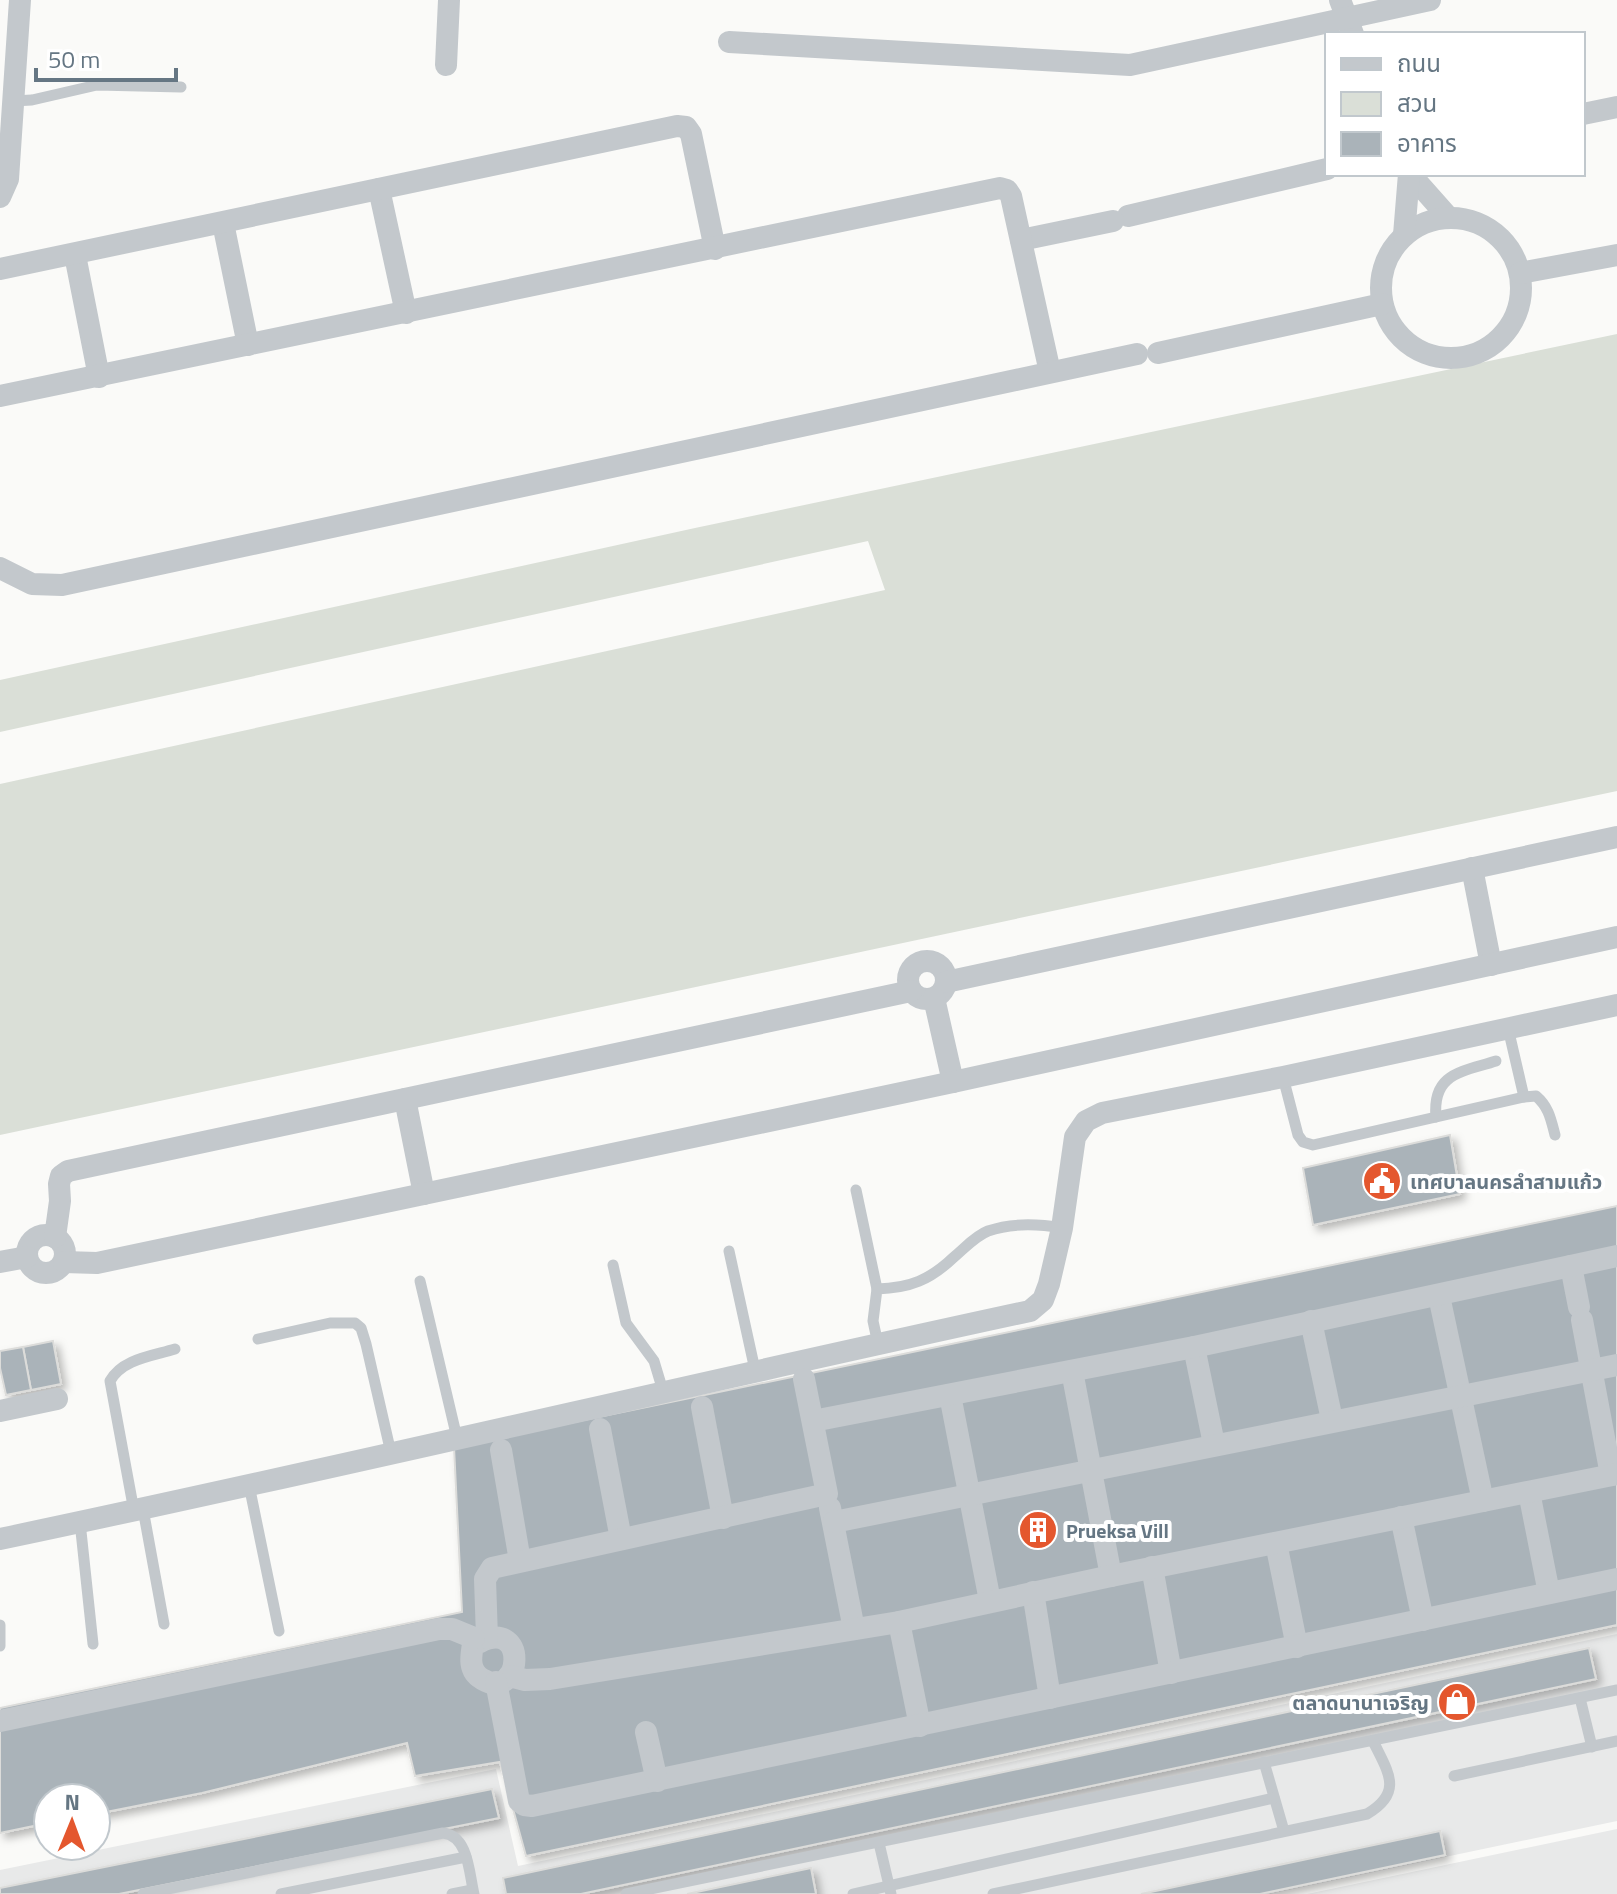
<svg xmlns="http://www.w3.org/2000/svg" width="1617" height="1894" font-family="'Titillium Web','Noto Sans Thai',sans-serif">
	<defs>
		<filter id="shadow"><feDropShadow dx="5" dy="5" stdDeviation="4" flood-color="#0004"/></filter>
	</defs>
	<rect width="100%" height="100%" fill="#fafaf8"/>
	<g fill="#e8e9e9">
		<polygon points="1617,1634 1617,1821 1269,1894 0,1894 0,1870 496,1769 518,1866"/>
		<polygon points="1617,1829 1617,1894 1307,1894"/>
	</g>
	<polygon fill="#dadfd7" points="1617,334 1617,791 0,1135 0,784 885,590 868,541 0,732 0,680 695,528"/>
	<g fill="#aab3b9" stroke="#dcdcda" stroke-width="2" filter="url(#shadow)">
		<polygon points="1450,1135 1460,1194 1313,1225 1303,1168"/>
		<polygon points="1617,1206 1617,1625 526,1856 500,1762 415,1776 407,1743 202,1793 96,1814 96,1798 48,1798 48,1823 0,1833 0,1708 462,1612 454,1447"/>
		<polygon points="53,1341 61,1384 31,1390 23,1347"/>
		<polygon points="23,1347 31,1390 6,1395 0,1368 0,1351"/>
		<polygon points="1589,1648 1596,1679 581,1894 506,1894 503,1878"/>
		<polygon points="492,1789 499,1818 119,1894 0,1894 0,1888"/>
		<polygon points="1440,1831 1445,1855 1260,1894 1141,1894"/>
		<polygon points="811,1868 816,1894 687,1894"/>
	</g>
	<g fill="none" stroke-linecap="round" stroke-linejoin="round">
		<g stroke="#c3c8cc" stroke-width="11">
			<polyline points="13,101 32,100 97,85 181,87"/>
			<path d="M1508,1028L1524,1097L1536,1096C1549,1107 1551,1120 1555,1135"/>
			<polyline points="1283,1077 1298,1135 1303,1142 1313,1145 1524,1097"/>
			<path d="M1436,1117C1432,1073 1462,1072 1496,1061"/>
			<polyline points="856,1190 877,1289"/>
			<polyline points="729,1251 755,1370"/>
			<polyline points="613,1265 626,1323 654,1361 663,1391"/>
			<polyline points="420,1281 457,1438"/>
			<polyline points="258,1339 330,1323 355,1323 361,1328 366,1344 391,1453"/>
			<path d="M878,1344L873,1321L877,1289C910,1288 930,1280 954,1257C965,1248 975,1236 988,1231C1011,1223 1039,1224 1062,1228"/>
			<polyline points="249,1485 279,1631"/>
			<polyline points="143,1509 164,1624"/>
			<path d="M134,1511L110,1381C122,1359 152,1356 175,1349"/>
			<polyline points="80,1522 93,1644"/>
			<polyline points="0,1625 0,1646"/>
			<polyline points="1580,1698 1592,1747"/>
			<polyline points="1264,1762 1284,1831"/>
			<polyline points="1454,1776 1617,1741"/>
			<polyline points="879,1843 891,1894"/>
			<path d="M143,1894L443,1833C469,1836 469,1874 474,1894"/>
			<polyline points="281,1894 466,1857"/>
			<polyline points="452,1894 472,1890"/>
			<polyline points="626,1894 1617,1690"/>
			<polyline points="853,1894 1274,1798"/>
			<path d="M993,1894L1367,1814C1404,1792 1388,1772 1373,1741"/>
		</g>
		<g stroke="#c3c8cc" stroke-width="22">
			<polyline points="1340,0 1353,34"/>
			<polyline points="729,42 1130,65 1430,0"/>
			<polyline points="446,65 449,0"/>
			<polyline points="1583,114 1617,107"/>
			<polyline points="1410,174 1449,218"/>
			<polyline points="379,189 406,313"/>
			<polyline points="0,197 8,179 20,0"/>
			<polyline points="1128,216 1327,169"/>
			<circle cx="1451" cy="288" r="70"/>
			<polyline points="223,223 248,345"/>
			<polyline points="1404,235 1409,174"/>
			<polyline points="1021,240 1113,221"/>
			<polyline points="75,255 99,377"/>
			<polyline points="0,269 677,126 686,127 691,134 715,249"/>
			<polyline points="1520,273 1617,255"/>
			<polyline points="1158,353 1382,304"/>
			<polyline points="0,396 1000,188 1007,190 1011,196 1050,372"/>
			<polyline points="0,568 32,584 62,585 1137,354"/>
			<polyline points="1472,868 1491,965"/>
			<circle cx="927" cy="980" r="19"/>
			<polyline points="946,982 1617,837"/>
			<polyline points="934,998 953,1082"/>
			<polyline points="405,1099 424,1194"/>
			<circle cx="46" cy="1254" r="19"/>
			<polyline points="55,1237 60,1201 59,1184 61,1176 68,1171 911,991"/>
			<polyline points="0,1262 27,1257"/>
			<polyline points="64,1262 97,1263 953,1082 1617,937"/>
			<polyline points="1571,1266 1579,1307"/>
			<polyline points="1439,1296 1483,1501"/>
			<polyline points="1582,1320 1611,1475"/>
			<polyline points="1311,1321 1332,1420"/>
			<polyline points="1194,1347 1214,1444"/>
			<polyline points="1072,1371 1111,1576"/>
			<polyline points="950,1395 990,1601"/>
			<polyline points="702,1407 723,1518"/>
			<polyline points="0,1411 57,1399"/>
			<polyline points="813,1421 1194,1347 1617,1256"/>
			<polyline points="600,1429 621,1539"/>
			<polyline points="501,1450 520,1561"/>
			<polyline points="1529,1492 1549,1593"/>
			<polyline points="830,1508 854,1629"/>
			<polyline points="1401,1517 1423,1620"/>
			<polyline points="834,1522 1617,1365"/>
			<path d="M0,1539C344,1467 686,1385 1030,1311L1043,1300L1049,1284L1062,1228L1075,1137L1086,1121L1102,1113L1283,1077L1617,1005"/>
			<polyline points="1276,1543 1297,1647"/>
			<polyline points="1152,1567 1171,1673"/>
			<polyline points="1033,1592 1050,1698"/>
			<polyline points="899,1622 920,1726"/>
			<path d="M474,1638L480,1642C529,1618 522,1703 482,1679C466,1670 472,1652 474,1638Z"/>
			<polyline points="487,1638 485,1579 492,1568 827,1494 804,1379"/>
			<polyline points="509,1676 525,1680 550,1679 899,1622 1111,1576 1617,1474"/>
			<polyline points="496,1682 519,1801 524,1805 532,1806 1617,1579"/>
			<polyline points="0,1721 439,1629 452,1629 474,1638"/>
			<polyline points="646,1732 657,1781"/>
		</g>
	</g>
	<defs>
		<g id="civic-disc" transform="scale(2)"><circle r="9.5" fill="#e4572e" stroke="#fff"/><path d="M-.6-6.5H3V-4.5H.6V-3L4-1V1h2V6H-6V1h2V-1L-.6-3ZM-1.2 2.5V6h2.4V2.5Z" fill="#fff"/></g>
		<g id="building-disc" transform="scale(2)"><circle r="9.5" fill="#e4572e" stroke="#fff"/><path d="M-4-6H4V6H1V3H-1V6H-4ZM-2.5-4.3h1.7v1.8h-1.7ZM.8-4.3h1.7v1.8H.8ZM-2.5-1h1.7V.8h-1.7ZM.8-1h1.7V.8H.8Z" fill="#fff"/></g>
		<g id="shop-disc" transform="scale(2)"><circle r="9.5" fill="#e4572e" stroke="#fff"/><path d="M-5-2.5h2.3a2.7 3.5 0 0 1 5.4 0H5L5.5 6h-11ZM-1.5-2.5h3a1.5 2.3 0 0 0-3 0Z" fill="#fff"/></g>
	</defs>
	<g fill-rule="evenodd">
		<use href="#civic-disc" x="1382" y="1181"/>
		<use href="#building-disc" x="1038" y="1530"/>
		<use href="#shop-disc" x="1457" y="1702"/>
	</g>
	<g text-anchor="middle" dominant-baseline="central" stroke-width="8" stroke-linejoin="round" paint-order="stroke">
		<g font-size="20" font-weight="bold" fill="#657683" stroke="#fff" text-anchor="start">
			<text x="1410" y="1181">เทศบาลนครลำสามแก้ว</text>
			<text x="1066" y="1530">Prueksa Vill</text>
			<text x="1429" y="1702" text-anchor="end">ตลาดนานาเจริญ</text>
		</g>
	</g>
	<rect x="1325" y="32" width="260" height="144" fill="#ffffff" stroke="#c1c8cd" stroke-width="2"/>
	<rect x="1341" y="58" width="40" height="12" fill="#c3c8cc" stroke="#c1c8cd" stroke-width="2"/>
	<text x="1397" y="72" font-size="24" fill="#657683">ถนน</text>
	<rect x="1341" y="92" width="40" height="24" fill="#dadfd7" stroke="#c1c8cd" stroke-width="2"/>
	<text x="1397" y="112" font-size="24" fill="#657683">สวน</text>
	<rect x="1341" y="132" width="40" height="24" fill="#aab3b9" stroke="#c1c8cd" stroke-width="2"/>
	<text x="1397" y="152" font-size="24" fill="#657683">อาคาร</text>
	<g transform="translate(72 1822) rotate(1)"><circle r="38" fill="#ffffff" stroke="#c1c8cd" stroke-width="2"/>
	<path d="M0-6L14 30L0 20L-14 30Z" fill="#e4572e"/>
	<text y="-12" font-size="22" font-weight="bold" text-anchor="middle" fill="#657683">N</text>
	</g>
	<path d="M36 68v12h140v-12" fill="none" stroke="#657683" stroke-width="4"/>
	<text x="48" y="68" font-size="24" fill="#657683" stroke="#ffffff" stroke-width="6" paint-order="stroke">50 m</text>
</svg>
